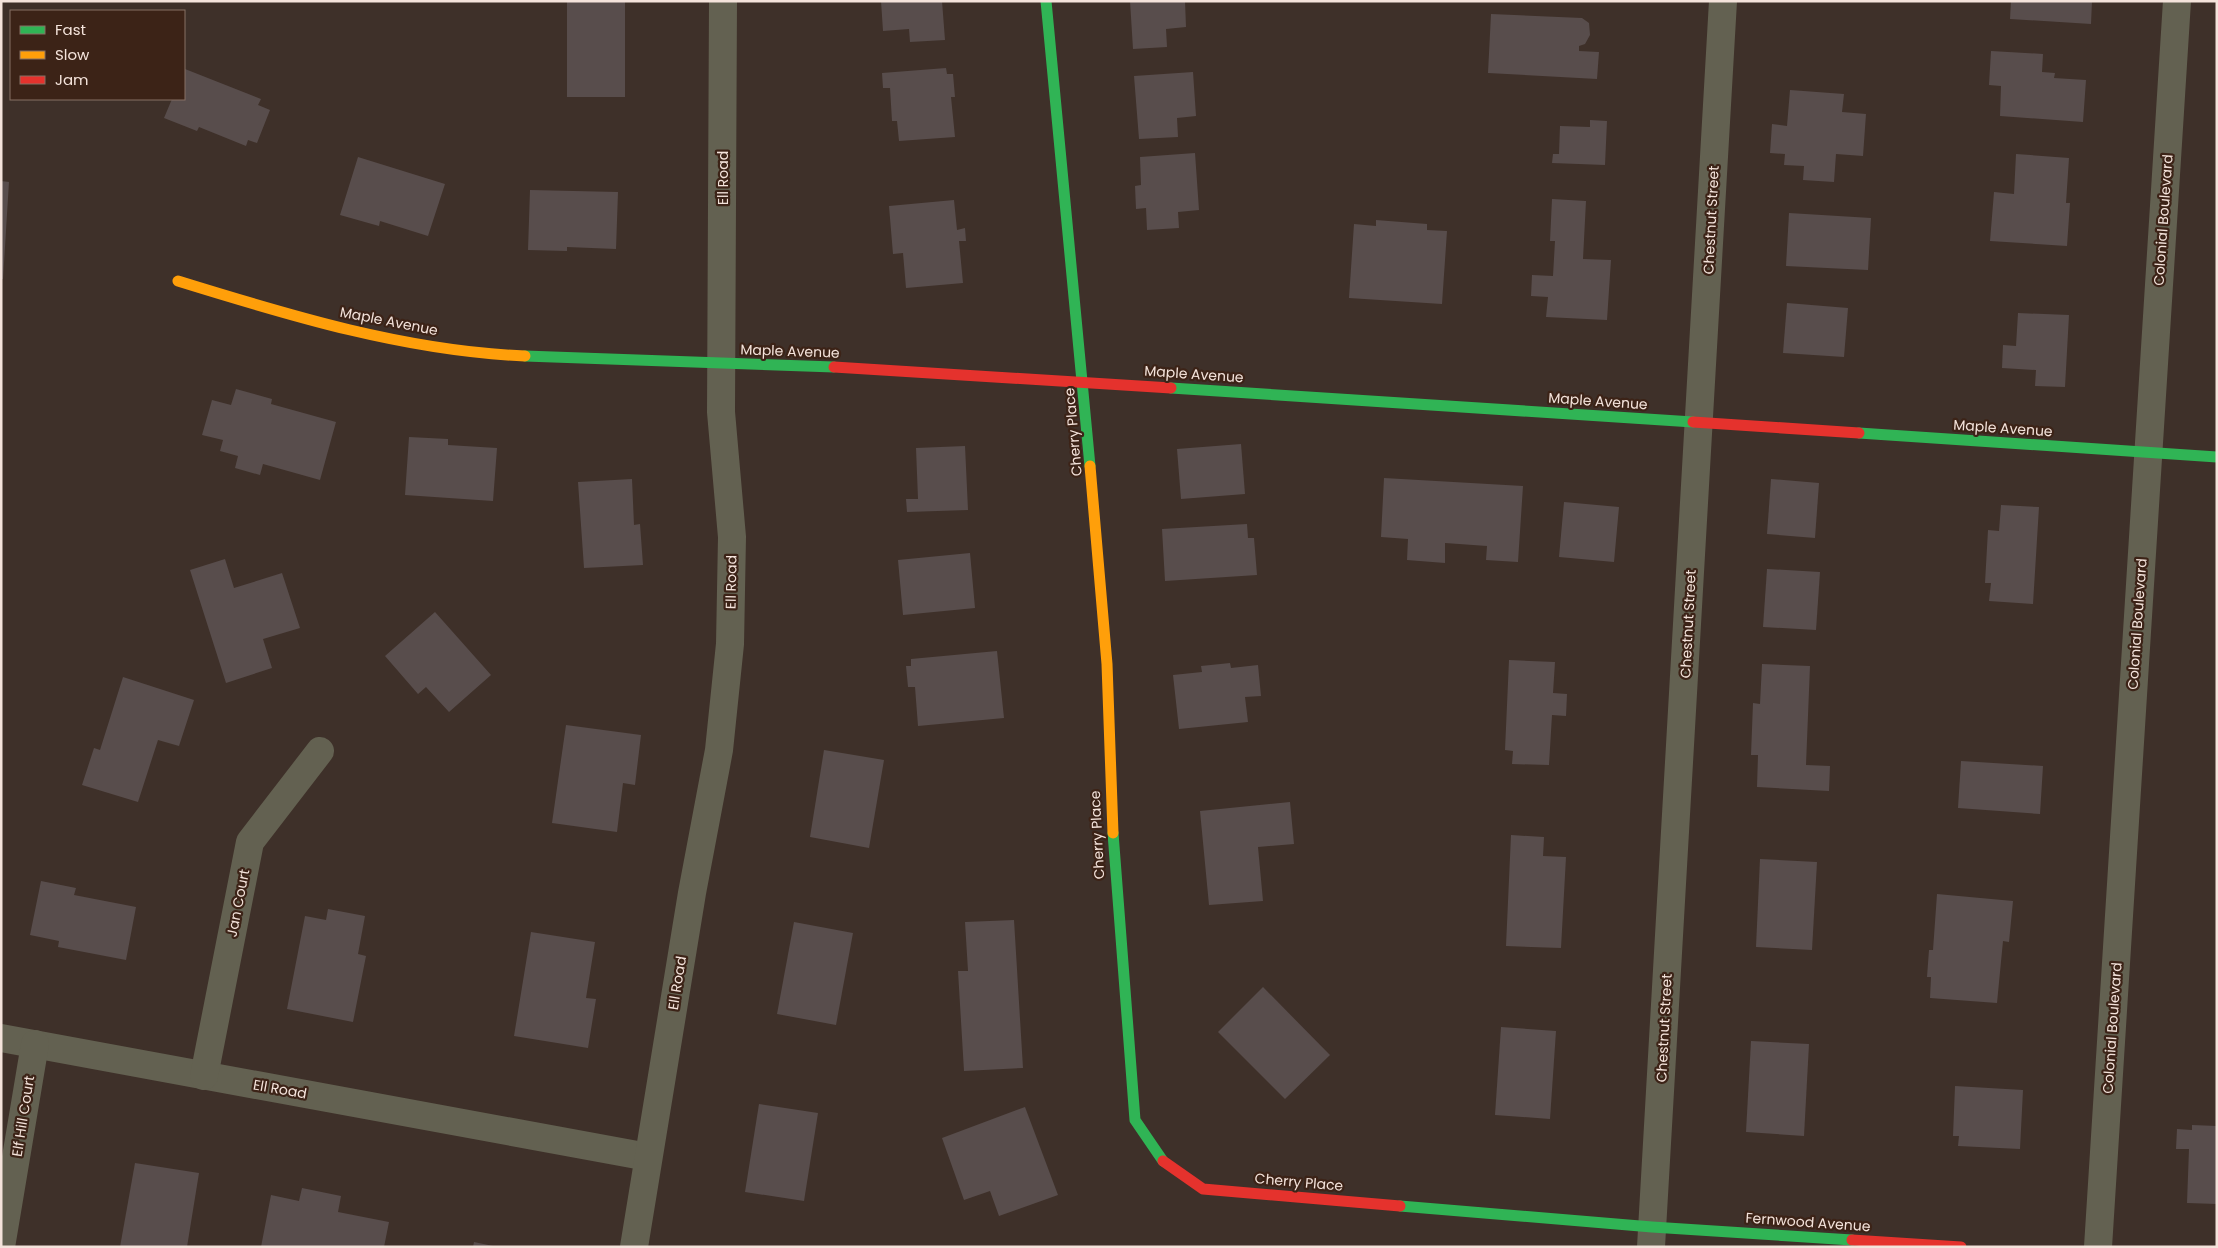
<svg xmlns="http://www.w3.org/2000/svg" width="2218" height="1248" font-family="Poppins,sans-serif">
	<rect width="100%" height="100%" fill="#3e3029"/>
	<g fill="#584d4c">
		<rect x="567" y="1" width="58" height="96"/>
		<polygon points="881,1 942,1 945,40 910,42 909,29 883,31"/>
		<polygon points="1130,1 1185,1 1186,27 1166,29 1167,47 1133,49"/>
		<polygon points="2011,1 2092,1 2091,24 2010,19"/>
		<polygon points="1491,14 1582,18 1589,23 1590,35 1585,44 1579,46 1579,51 1599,52 1597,79 1488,73"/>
		<polygon points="1991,51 2043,54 2042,72 2055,73 2054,78 2086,80 2083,122 2000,116 2001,86 1989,85"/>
		<polygon points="946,68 947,74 953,74 955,97 951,97 955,137 899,141 897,121 892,121 890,88 883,88 882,73"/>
		<polygon points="185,69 261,99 258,105 270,110 257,143 248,140 246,146 199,127 197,131 164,118 172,99 184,99"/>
		<polygon points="1193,72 1196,116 1177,118 1178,137 1139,139 1134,76"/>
		<polygon points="1790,90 1844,94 1842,112 1866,114 1863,156 1836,154 1834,182 1803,180 1804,166 1784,165 1785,154 1770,153 1772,124 1787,126"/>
		<polygon points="1590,120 1607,121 1605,165 1552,163 1553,154 1559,154 1560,126 1590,127"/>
		<polygon points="1195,153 1199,210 1178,212 1179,228 1147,230 1146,208 1136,209 1135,186 1141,185 1140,157"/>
		<polygon points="2016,154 2069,158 2066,203 2070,203 2067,246 1990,241 1994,192 2014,194"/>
		<polygon points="358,157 445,184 428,236 380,221 379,226 340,215"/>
		<polygon points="1,181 9,182 3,279 1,279"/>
		<polygon points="530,190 618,192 616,249 567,247 567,251 528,250"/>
		<polygon points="1552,199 1586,201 1583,259 1611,260 1607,320 1546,317 1548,297 1531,296 1532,275 1553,276 1555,241 1550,241"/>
		<polygon points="954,200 957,230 965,228 966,241 959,241 963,283 906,288 903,253 893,254 889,206"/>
		<polygon points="1789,213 1871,218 1868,270 1786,266"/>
		<polygon points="1376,220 1427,224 1427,230 1447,231 1442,304 1349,298 1354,224 1376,226"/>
		<polygon points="1787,303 1848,308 1844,357 1783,353"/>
		<polygon points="2018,313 2069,315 2065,387 2035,386 2036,370 2002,368 2003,345 2016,346"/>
		<polygon points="236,389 272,399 271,404 336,422 320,480 263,464 260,475 235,468 238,456 220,451 223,440 202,435 212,400 231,405"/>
		<polygon points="409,437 448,439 448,445 497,448 493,501 405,495"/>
		<polygon points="1241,444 1245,494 1181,499 1177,449"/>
		<polygon points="965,446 968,510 907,512 906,499 918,499 916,448"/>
		<polygon points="1384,478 1523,486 1518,562 1486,560 1487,546 1445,543 1445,563 1407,560 1408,539 1381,537"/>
		<polygon points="632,479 634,525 640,524 643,565 584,568 578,482"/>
		<polygon points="1771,479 1819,483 1815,538 1767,534"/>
		<polygon points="1564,502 1619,507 1614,562 1559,557"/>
		<polygon points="2001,505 2039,507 2033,604 1989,601 1991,583 1985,583 1988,530 1999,531"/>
		<polygon points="1247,524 1248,538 1254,538 1257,575 1165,581 1162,529"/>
		<polygon points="970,553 975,608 903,615 898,560"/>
		<polygon points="225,559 234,588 282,573 300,628 263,639 272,668 226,683 190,570"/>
		<polygon points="1767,569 1820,572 1816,630 1763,627"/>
		<polygon points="435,612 491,675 449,712 426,687 418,694 385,656"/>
		<polygon points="997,651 1004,718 918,726 915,687 908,687 906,666 911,666 911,659"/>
		<polygon points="1509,660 1555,662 1553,693 1567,694 1566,716 1552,715 1549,765 1512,764 1513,751 1505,750"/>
		<polygon points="1230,663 1231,668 1258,665 1261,696 1245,697 1248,722 1179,729 1173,675 1202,672 1201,666"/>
		<polygon points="1762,664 1810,666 1806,765 1830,766 1829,791 1757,787 1758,755 1751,755 1753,703 1760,704"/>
		<polygon points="123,677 194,700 179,746 158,740 138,802 82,785 94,748 100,750"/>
		<polygon points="566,725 641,735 635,785 623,783 617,832 552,823"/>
		<polygon points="824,750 884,760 869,848 810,837"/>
		<polygon points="1961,761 2043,766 2040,814 1958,808"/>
		<polygon points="1290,802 1294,844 1258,847 1263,901 1209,905 1200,811"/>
		<polygon points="1511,835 1544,837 1543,856 1566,857 1561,948 1506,946"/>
		<polygon points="1760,859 1817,862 1812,950 1756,947"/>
		<polygon points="41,881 76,888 74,895 136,907 126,960 58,947 59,941 30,935"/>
		<polygon points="1937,894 2013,901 2009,942 2003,941 1997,1003 1930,998 1931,977 1927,977 1929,950 1933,950"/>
		<polygon points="328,909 365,916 358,954 366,956 353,1022 287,1009 305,916 326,920"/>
		<polygon points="1014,920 1023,1068 964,1071 958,971 968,971 965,922"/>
		<polygon points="794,922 853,933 836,1025 777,1014"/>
		<polygon points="531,932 595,942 586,998 596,999 588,1048 514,1036"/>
		<polygon points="1263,987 1330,1055 1285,1099 1218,1032"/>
		<polygon points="1501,1027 1556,1031 1550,1119 1495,1115"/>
		<polygon points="1751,1041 1809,1044 1804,1136 1746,1132"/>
		<polygon points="1955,1086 2023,1090 2020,1149 1958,1146 1959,1136 1953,1136"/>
		<polygon points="759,1104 818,1113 804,1201 745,1192"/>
		<polygon points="1025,1107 1058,1195 999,1216 990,1191 964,1200 942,1138"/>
		<polygon points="2192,1125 2217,1126 2217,1204 2187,1203 2189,1149 2176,1149 2177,1129 2192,1130"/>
		<polygon points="135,1163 199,1173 187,1247 120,1247"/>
		<polygon points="302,1188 341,1196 338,1212 389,1222 384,1247 261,1247 271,1195 299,1201"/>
		<polygon points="474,1242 493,1246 493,1247 473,1247"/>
	</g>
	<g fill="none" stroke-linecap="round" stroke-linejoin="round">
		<g stroke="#636151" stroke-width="28">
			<polyline points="1,1038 648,1157"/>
			<polyline points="204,1076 250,842 320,751"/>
			<polyline points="1,1247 35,1044"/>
			<polyline points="634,1247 692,893 719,750 730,644 732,537 721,412 723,1"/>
			<polyline points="1651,1247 1723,1"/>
			<polyline points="2098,1247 2177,1"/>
		</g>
		<g stroke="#30b455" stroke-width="11">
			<polyline points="1046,1 1090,466"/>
			<polyline points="525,356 834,367"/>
			<polyline points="1171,388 1693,422"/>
			<polyline points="1859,433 2217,457"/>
			<polyline points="1113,833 1135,1120 1163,1161"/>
			<polyline points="1400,1206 1652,1227 1852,1240"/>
		</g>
		<g stroke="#ff9f0a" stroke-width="11">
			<path d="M178,281C291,316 406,351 525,356"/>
			<polyline points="1090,466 1107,664 1113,833"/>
		</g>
		<g stroke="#e5322d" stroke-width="11">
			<polyline points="834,367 1171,388"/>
			<polyline points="1693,422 1859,433"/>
			<polyline points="1163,1161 1203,1189 1400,1206"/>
			<polyline points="1852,1240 1961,1247"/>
		</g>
	</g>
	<g text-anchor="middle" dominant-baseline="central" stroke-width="4.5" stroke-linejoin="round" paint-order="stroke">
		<g font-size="14" fill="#f4e3db" stroke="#3c2317">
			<text transform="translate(723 178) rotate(-90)">Ell Road</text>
			<text transform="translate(1711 220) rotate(-87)">Chestnut Street</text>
			<text transform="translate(2163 220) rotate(-86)">Colonial Boulevard</text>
			<text transform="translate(389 321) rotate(11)">Maple Avenue</text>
			<text transform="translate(790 351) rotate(2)">Maple Avenue</text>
			<text transform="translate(1194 374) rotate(4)">Maple Avenue</text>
			<text transform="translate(1598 401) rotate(4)">Maple Avenue</text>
			<text transform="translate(2003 428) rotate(4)">Maple Avenue</text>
			<text transform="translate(1073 432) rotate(-95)">Cherry Place</text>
			<text transform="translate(731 582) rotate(-89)">Ell Road</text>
			<text transform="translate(1688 624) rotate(-87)">Chestnut Street</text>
			<text transform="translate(2137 624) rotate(-86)">Colonial Boulevard</text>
			<text transform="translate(1097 835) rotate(-93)">Cherry Place</text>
			<text transform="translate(238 903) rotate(-79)">Jan Court</text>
			<text transform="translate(677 983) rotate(-81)">Ell Road</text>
			<text transform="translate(1664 1028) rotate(-87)">Chestnut Street</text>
			<text transform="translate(2112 1028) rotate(-86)">Colonial Boulevard</text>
			<text transform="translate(280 1089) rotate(10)">Ell Road</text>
			<text transform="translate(23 1116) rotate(-81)">Elf Hill Court</text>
			<text transform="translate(1299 1182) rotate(5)">Cherry Place</text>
			<text transform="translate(1808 1222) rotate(4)">Fernwood Avenue</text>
		</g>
	</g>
	<rect width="2218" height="1248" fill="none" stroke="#f4e3db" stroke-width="5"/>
	<rect x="10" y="10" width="175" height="90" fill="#3c2317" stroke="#867065"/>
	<rect x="20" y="26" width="25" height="8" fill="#30b455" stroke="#867065"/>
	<text x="55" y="35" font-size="15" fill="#f4e3db">Fast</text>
	<rect x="20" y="51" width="25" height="8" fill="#ff9f0a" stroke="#867065"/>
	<text x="55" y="60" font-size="15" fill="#f4e3db">Slow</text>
	<rect x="20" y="76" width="25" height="8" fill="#e5322d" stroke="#867065"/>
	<text x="55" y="85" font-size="15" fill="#f4e3db">Jam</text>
</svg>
